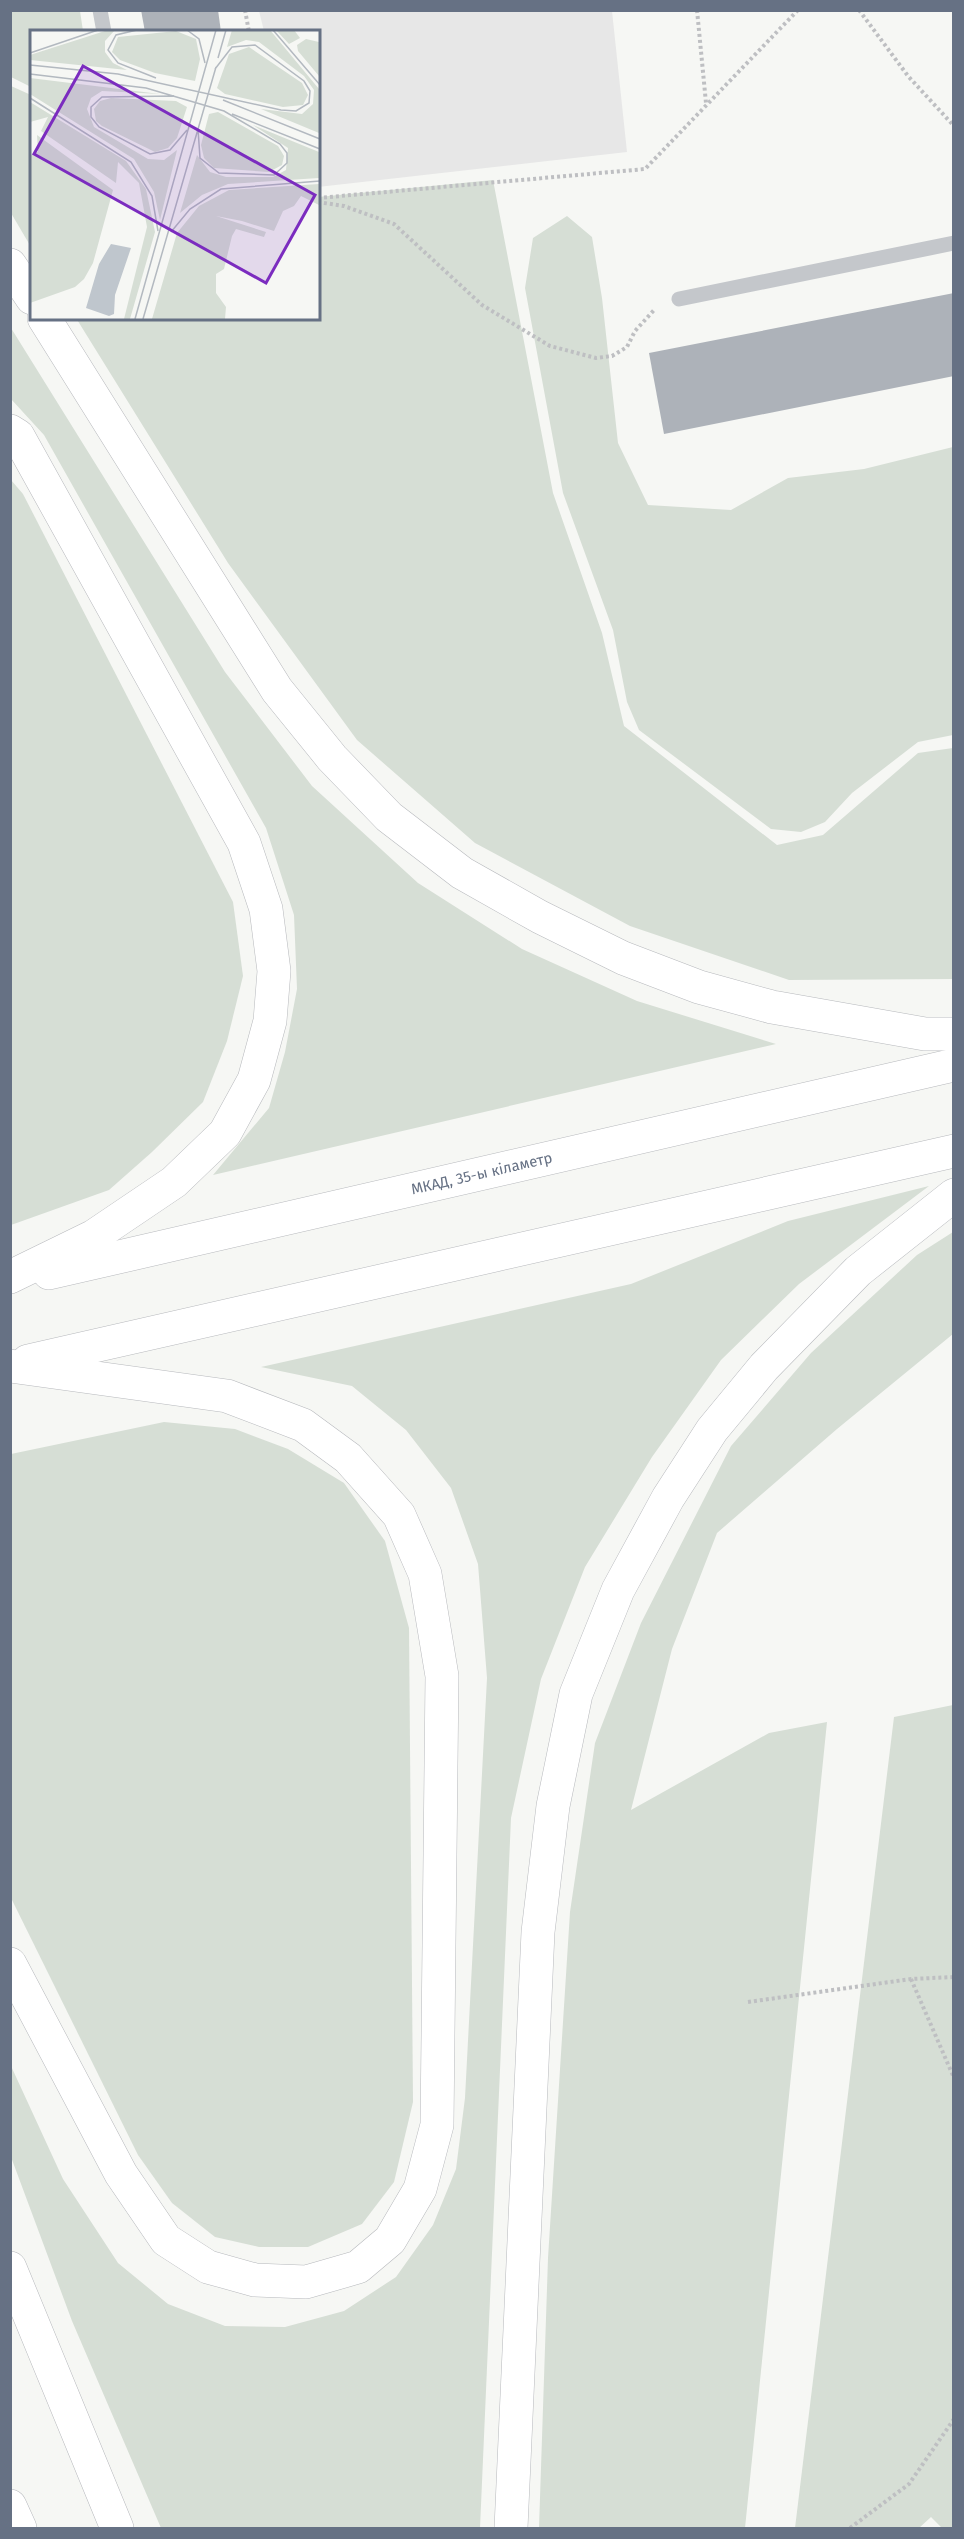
<svg xmlns="http://www.w3.org/2000/svg" width="964" height="2539" font-family="'Fira Sans',sans-serif">
	<rect width="100%" height="100%" fill="#f6f7f4"/>
	<polygon fill="#e7e7e7" points="259,11 612,11 627,152 318,187 318,32 264,31"/>
	<g fill="#d6ded5">
		<polygon points="10,11 80,11 83,31 32,32 31,87 11,77"/>
		<polygon points="11,86 31,95 31,247 11,213"/>
		<polygon points="493,180 553,493 602,633 624,726 777,845 823,835 918,753 953,748 953,979 789,980 630,926 475,843 357,740 228,563 76,318 318,318 318,197"/>
		<polygon points="567,216 592,237 602,298 618,443 648,505 731,510 788,478 864,469 953,447 953,735 918,742 852,793 825,822 801,832 771,829 639,730 627,702 613,630 563,493 525,288 533,238"/>
		<polygon points="11,328 225,672 312,786 418,883 522,949 637,1001 776,1044 213,1175 269,1108 285,1052 297,989 294,915 266,828 44,435 11,399"/>
		<polygon points="11,480 23,494 233,902 243,976 227,1041 203,1102 152,1152 109,1190 11,1225"/>
		<polygon points="929,1186 799,1284 721,1360 652,1457 585,1567 541,1679 511,1818 480,2528 161,2528 72,2321 11,2157 11,2066 63,2179 118,2263 168,2304 225,2326 285,2327 344,2311 396,2277 433,2225 456,2169 465,2098 487,1678 478,1564 451,1488 406,1430 352,1386 261,1367 631,1284 788,1221"/>
		<polygon points="953,1232 953,1334 837,1429 717,1533 672,1649 631,1810 769,1733 827,1722 745,2528 539,2528 548,2258 570,1912 595,1743 641,1623 731,1446 811,1353 917,1255"/>
		<polygon points="164,1422 235,1429 288,1449 344,1483 385,1541 409,1628 413,2102 394,2182 362,2224 308,2247 259,2247 215,2237 172,2203 138,2155 11,1898 11,1454"/>
		<polygon points="953,1705 953,2528 942,2528 931,2517 919,2528 795,2528 894,1717"/>
	</g>
	<g fill="#adb2b9">
		<polygon points="141,10 218,10 221,32 145,32"/>
		<polygon points="954,293 954,376 664,434 649,353"/>
	</g>
	<g fill="none" stroke-linecap="round" stroke-linejoin="round">
		<g stroke="#b7b9bd" stroke-width="34">
			<g id="trunk">
				<polyline points="10,265 32,298"/>
				<polyline points="44,318 277,690 332,758 389,817 462,873 540,917 623,958 699,987 772,1007 925,1034 954,1034"/>
				<polyline points="10,431 18,436 244,843 266,909 274,971 270,1021 254,1080 225,1133 174,1182 94,1236 10,1277"/>
				<path id="s1" d="M49,1273L954,1065"/>
				<polyline points="28,1361 954,1151"/>
				<polyline points="10,1366 227,1396 303,1425 348,1458 399,1515 425,1574 442,1676 437,2125 420,2189 390,2240 358,2267 306,2282 255,2280 208,2267 166,2240 121,2174 10,1964"/>
				<polyline points="10,2268 117,2528"/>
				<polyline points="10,2506 20,2528"/>
				<polyline points="511,2528 538,1932 553,1806 576,1694 618,1590 668,1498 712,1430 764,1367 858,1271 954,1195"/>
			</g>
		</g>
		<g stroke="#bebfc2" stroke-width="4" stroke-dasharray="3 3" stroke-linecap="butt">
			<polyline points="245,10 249,32"/>
			<polyline points="697,10 706,103"/>
			<polyline points="859,10 908,76 954,126"/>
			<polyline points="318,198 645,169 798,10"/>
			<polyline points="318,202 344,206 394,224 482,305 550,346 596,358 612,356 627,347 635,331 655,309"/>
			<polyline points="911,1979 954,2078"/>
			<polyline points="748,2002 911,1979 954,1977"/>
			<polyline points="850,2528 909,2484 954,2419"/>
		</g>
		<g stroke="#c4c7cb" stroke-width="15">
			<polyline points="100,10 104,32"/>
			<polyline points="679,299 954,243"/>
		</g>
		<use href="#trunk" stroke="#fff" stroke-width="33"/>
	</g>
	<g text-anchor="middle" dominant-baseline="central" stroke-width="6" stroke-linejoin="round" paint-order="stroke">
		<g font-size="15" fill="#667184" stroke="#fff">
			<text stroke="none"><textPath href="#s1" startOffset="444">МКАД, 35-ы кіламетр</textPath></text>
		</g>
	</g>
	<g transform="translate(30 30)">
		<rect width="290" height="290" fill="#f6f7f4"/>
		<path d="M78,0H85L75,11V22L83,33L97,40L0,30V25ZM202,0H240L289,59V103L231,79L272,84L283,74L284,60L274,46L229,12L216,10L197,17ZM246,0H264L270,8L259,14ZM146,1L166,9L170,29L165,51L125,43L90,30L82,22L88,7ZM276,9L289,12V46L268,21L267,15ZM219,17L272,53L278,65L273,75L253,77L195,64L187,58L199,24ZM0,48L130,64L72,61L61,68L57,79L64,97L118,129L134,130L147,120L130,190L124,162L104,129L0,64ZM81,68L146,71L157,77L147,108L138,118L125,122L72,96L66,91L64,79L70,71ZM0,72L96,131L116,159L125,202L100,289H94L117,197L109,153L88,132L86,153L11,101L18,87L0,92ZM188,82L248,116L254,126L252,135L239,142L184,138L174,128L171,115L179,84ZM223,95L289,122V148L198,154L172,165L150,183L167,125L180,142L196,147H243L256,140L258,118ZM7,105L83,160L63,233L54,249L45,257L0,273V125L8,122ZM289,154V175L271,166L264,176L253,181L244,201L212,191L186,186L236,202L234,207L206,199L202,206L194,239L186,244V263L196,277L195,289H122L147,203L169,176L199,160Z" fill="#d6ded5"/>
		<path d="M81,214L101,218L85,265L84,284L79,286L56,278L69,234Z" fill="#bfc6cd"/>
		<path fill="none" stroke="#b3b9c0" stroke-width="1.5" d="M107,0L86,5L78,20L88,33L126,48M157,0L169,9L175,33M243,0L290,55M0,23L68,0M188,28L196,0M0,35L88,44L251,80L266,81L279,73L280,61L274,51L225,15L202,17L185,39M0,44L116,58L194,81L250,114L257,123V133L244,145L189,143L170,128L168,99M144,66L72,67L61,77V87L69,97L120,124L140,120L157,100M0,68L101,132L122,166L128,201M193,70L290,109M202,84L290,119M141,202L160,179L191,159L290,151M105,289L186,0M113,289L186,37"/>
		<path fill="#7b2cbf" fill-opacity="0.15" stroke="#7b2cbf" stroke-width="3" d="M53,36L285,165L236,253L4,124Z"/>
		<rect width="290" height="290" fill="none" stroke="#667184" stroke-width="3"/>
	</g>
	<rect width="964" height="2539" fill="none" stroke="#667184" stroke-width="24"/>
</svg>
